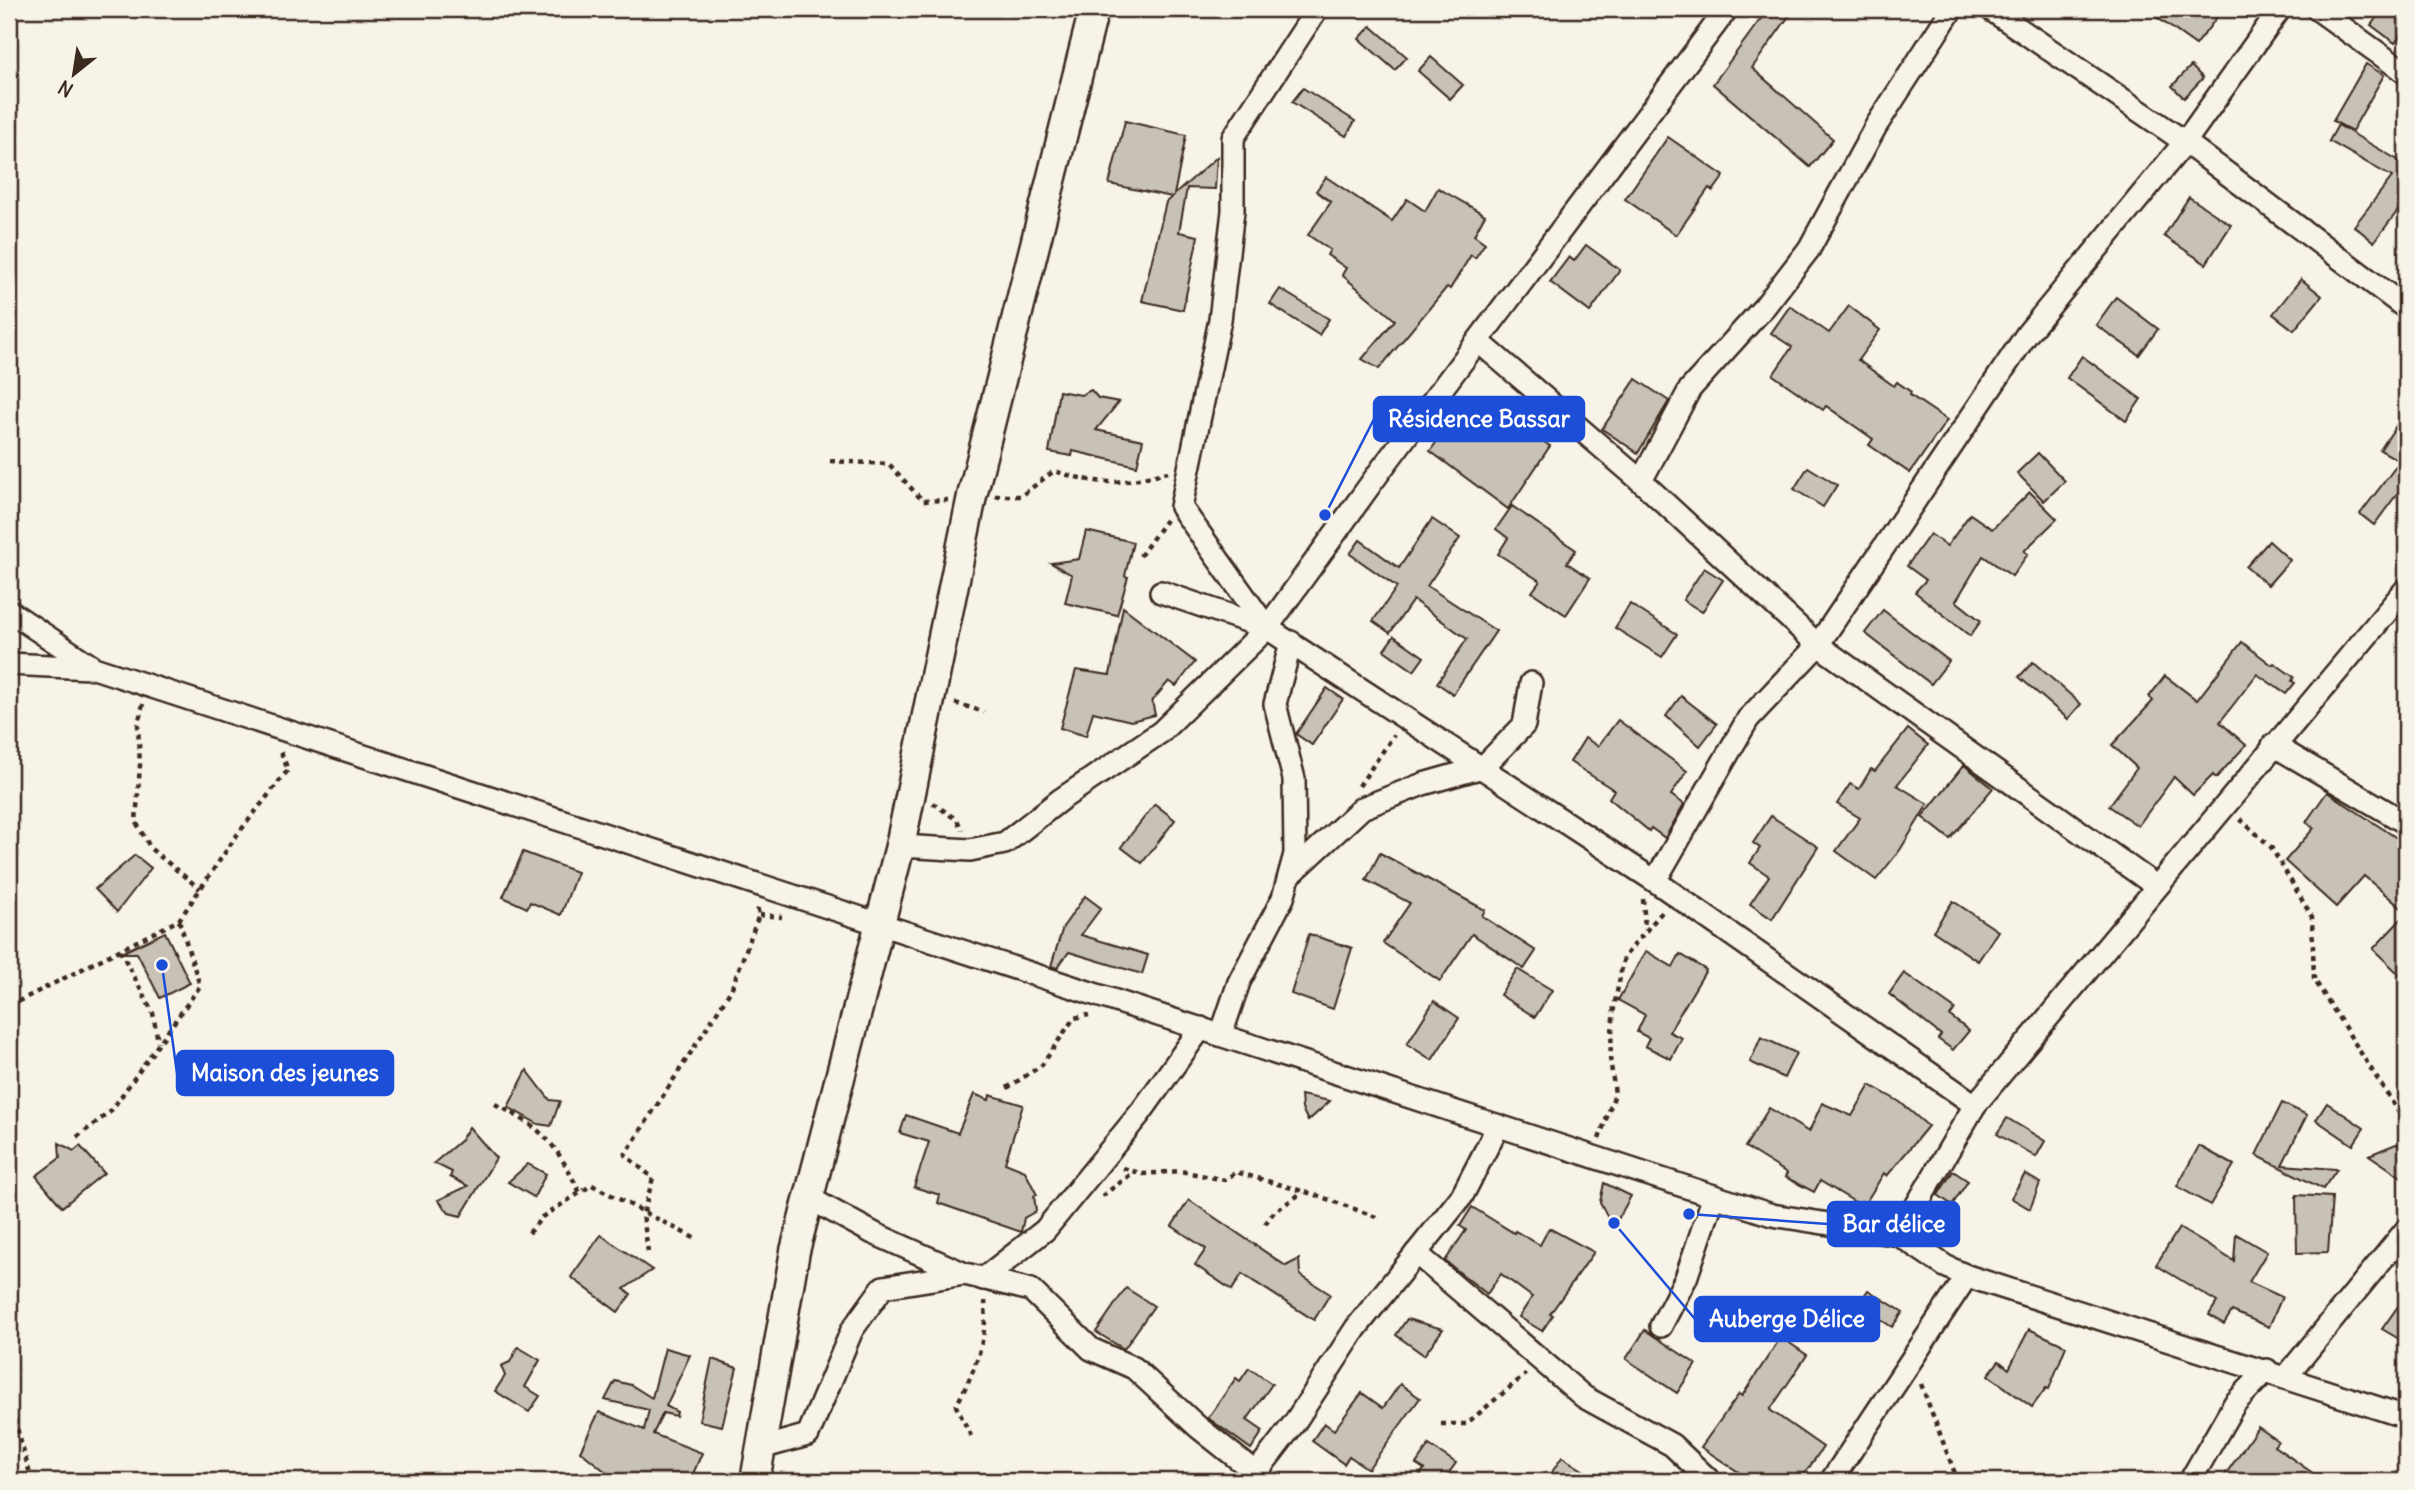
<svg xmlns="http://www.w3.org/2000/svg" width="2415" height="1490" font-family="Delius,sans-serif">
	<rect width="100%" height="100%" fill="#f7f3e8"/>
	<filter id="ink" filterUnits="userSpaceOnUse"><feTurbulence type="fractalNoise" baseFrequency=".0143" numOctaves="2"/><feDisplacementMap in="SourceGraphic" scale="14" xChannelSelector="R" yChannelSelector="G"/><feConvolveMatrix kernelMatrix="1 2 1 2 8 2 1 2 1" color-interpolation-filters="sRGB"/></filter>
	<g filter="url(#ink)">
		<g fill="#c8c1b6" stroke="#3b2a1e" stroke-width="2">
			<polygon points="1768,9 1794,9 1752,68 1833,139 1810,167 1713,84"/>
			<polygon points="2145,9 2223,9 2196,45"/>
			<polygon points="2383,9 2406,9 2406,28 2395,43 2371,25"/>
			<polygon points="1371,26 1407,57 1395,70 1359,39"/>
			<polygon points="1431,57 1463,85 1450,99 1418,71"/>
			<polygon points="2366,64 2384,75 2352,131 2333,121"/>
			<polygon points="2191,66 2203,78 2184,98 2172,86"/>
			<polygon points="1303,88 1355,121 1346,136 1292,102"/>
			<polygon points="1125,121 1186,135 1174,195 1217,157 1215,189 1187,188 1179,232 1198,236 1183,310 1142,301 1166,202 1172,197 1109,184"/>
			<polygon points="2338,125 2403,163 2406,158 2406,200 2374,242 2354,226 2392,177 2329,141"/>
			<polygon points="1668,137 1724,176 1713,191 1709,188 1676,235 1625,199"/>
			<polygon points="1326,177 1392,221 1407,199 1425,211 1438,188 1485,215 1474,235 1485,243 1475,258 1471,255 1450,289 1447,287 1379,369 1362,359 1395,320 1342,275 1346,268 1327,255 1330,250 1308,235 1331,202 1316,191"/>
			<polygon points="2189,197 2231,225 2206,264 2164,236"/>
			<polygon points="1586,245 1620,270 1590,312 1550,282 1569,257 1574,261"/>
			<polygon points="2301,279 2322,296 2294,330 2273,314"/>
			<polygon points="1280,289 1329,319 1319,335 1270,304"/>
			<polygon points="2116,297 2158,329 2139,355 2096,325"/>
			<polygon points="1790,306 1829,333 1849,306 1880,330 1858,360 1894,386 1897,382 1911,392 1910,395 1947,420 1910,473 1869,445 1873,439 1826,406 1823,410 1773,375 1792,347 1771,333"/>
			<polygon points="2082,356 2141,399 2126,421 2067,378"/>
			<polygon points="1636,379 1669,401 1638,453 1602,429"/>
			<polygon points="1091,390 1098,398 1119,402 1096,430 1143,440 1137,466 1073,451 1072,456 1049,452 1059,391 1081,395"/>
			<polygon points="1477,400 1520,432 1523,428 1550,446 1508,509 1430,451 1444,432 1450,436"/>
			<polygon points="2406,411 2406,482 2374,525 2360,514 2400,461 2380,450"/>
			<polygon points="2038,453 2065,481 2044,501 2017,473"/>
			<polygon points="1808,467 1837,485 1823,507 1794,489"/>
			<polygon points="2030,492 2057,519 2024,551 2028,554 2012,576 1983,556 1956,601 1981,621 1970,636 1915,592 1926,580 1907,566 1930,534 1947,546 1970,514 1992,529"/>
			<polygon points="1512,506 1576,550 1567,563 1590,578 1566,615 1532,592 1540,581 1498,554 1508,538 1496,529"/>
			<polygon points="1432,519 1460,538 1427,586 1496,631 1453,694 1437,683 1467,639 1413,600 1390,633 1373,621 1397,587 1350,554 1360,540 1399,568"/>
			<polygon points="1086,531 1133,542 1125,576 1128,577 1117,615 1065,603 1072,575 1051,563 1079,559"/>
			<polygon points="2269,541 2290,560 2268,585 2246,567"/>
			<polygon points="1704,568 1723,580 1702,612 1683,600"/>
			<polygon points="1630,604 1677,634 1662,657 1615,628"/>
			<polygon points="1123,607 1195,662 1176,686 1169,681 1152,701 1155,715 1131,721 1093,712 1086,736 1060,728 1076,670 1110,675"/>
			<polygon points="1883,610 1949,661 1931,684 1865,633"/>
			<polygon points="1394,636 1424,657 1414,671 1384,650"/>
			<polygon points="2242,642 2272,665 2274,663 2294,677 2292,681 2295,683 2286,694 2257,674 2220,722 2246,745 2216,778 2213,775 2193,795 2174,777 2138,826 2109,806 2137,768 2112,745 2153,701 2149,697 2165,676 2197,700"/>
			<polygon points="2033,662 2081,704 2068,719 2019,677"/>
			<polygon points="1327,688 1343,699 1312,745 1296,734"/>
			<polygon points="1681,696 1717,724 1700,746 1666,716"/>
			<polygon points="1618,720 1687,771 1671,795 1684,804 1665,838 1651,828 1649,831 1609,798 1614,790 1570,762 1585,738 1598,746"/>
			<polygon points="1908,729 1928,745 1897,785 1928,804 1900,850 1876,880 1836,851 1860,818 1837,804 1850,784 1859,789 1871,769 1875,771"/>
			<polygon points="1964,765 1993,788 1950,839 1922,817"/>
			<polygon points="2327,792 2406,844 2406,912 2364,876 2336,907 2285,861 2314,828 2306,822"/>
			<polygon points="1155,804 1175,820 1142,863 1121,847"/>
			<polygon points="1771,816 1818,847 1772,919 1750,904 1769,876 1750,863 1760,848 1753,843"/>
			<polygon points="523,852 577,872 561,915 530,902 527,908 503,897"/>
			<polygon points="1380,853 1485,910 1482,916 1536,951 1524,969 1472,934 1440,981 1383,943 1410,903 1366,880"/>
			<polygon points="135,855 151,868 117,912 95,889"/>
			<polygon points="1085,896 1101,908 1081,935 1148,955 1142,974 1069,952 1057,968 1051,966 1063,927"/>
			<polygon points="1953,901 1998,931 1978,961 1933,931"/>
			<polygon points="2406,914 2406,981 2373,949"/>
			<polygon points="165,932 190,983 160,998 137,953 121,953"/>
			<polygon points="1309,934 1352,948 1333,1009 1291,994"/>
			<polygon points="1646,951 1673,967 1680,954 1706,970 1669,1032 1682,1038 1671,1059 1645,1046 1649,1038 1637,1032 1645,1015 1618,1000"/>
			<polygon points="1517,969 1552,990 1535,1017 1500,995"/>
			<polygon points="1904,973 1955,1009 1950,1016 1969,1031 1953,1050 1938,1039 1941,1035 1889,994"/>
			<polygon points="1434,1001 1459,1018 1432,1060 1407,1044"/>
			<polygon points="1761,1037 1796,1053 1784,1078 1750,1062"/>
			<polygon points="527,1070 550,1100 560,1101 551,1126 538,1124 508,1107"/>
			<polygon points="1870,1085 1900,1102 1928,1126 1887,1176 1884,1173 1863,1207 1820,1181 1814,1192 1785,1177 1787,1173 1745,1147 1769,1108 1809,1132 1822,1103 1852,1116"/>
			<polygon points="974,1094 989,1100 990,1095 1023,1105 1005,1163 1025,1171 1037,1195 1034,1196 1036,1211 1024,1218 1021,1232 938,1203 940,1195 914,1187 929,1142 900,1133 906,1115 958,1133"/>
			<polygon points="1301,1095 1330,1101 1308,1121 1302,1109"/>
			<polygon points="2282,1103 2307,1115 2282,1165 2337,1169 2323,1189 2256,1155"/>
			<polygon points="2327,1103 2364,1128 2353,1145 2316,1120"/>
			<polygon points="2007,1118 2045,1141 2036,1157 1997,1134"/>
			<polygon points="469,1127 496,1158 461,1216 449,1213 438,1200 468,1186 450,1177 452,1172 434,1163 461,1140"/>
			<polygon points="59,1143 74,1151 80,1146 104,1173 62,1207 36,1176 60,1158"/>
			<polygon points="2396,1144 2406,1146 2406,1180 2369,1155"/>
			<polygon points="2199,1146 2234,1165 2210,1205 2177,1186"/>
			<polygon points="528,1164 546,1174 534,1197 508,1182"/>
			<polygon points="1953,1171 1968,1181 1952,1205 1938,1195"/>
			<polygon points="2025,1174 2040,1183 2030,1209 2011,1198"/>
			<polygon points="1604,1183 1631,1196 1613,1228 1600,1202"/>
			<polygon points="2296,1195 2332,1197 2328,1252 2297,1253"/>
			<polygon points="1189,1200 1286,1266 1299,1259 1300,1275 1330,1294 1314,1320 1242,1274 1232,1290 1195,1265 1206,1249 1172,1226"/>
			<polygon points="1472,1207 1514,1233 1515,1231 1540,1245 1549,1228 1594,1252 1550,1314 1553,1315 1542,1331 1519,1317 1532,1297 1501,1274 1487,1294 1445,1261 1466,1230 1460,1226"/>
			<polygon points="2179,1228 2234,1261 2236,1234 2267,1252 2249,1282 2282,1297 2269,1327 2232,1311 2224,1324 2209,1315 2217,1302 2156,1265"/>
			<polygon points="601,1235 652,1270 624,1289 631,1294 618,1312 571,1277"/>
			<polygon points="1126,1288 1154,1306 1124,1349 1096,1332"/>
			<polygon points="1868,1290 1903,1312 1892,1327 1858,1305"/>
			<polygon points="2406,1295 2406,1343 2382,1329"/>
			<polygon points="1407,1319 1443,1329 1424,1355 1396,1335"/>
			<polygon points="2029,1329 2066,1346 2049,1389 2046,1388 2032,1407 1988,1375 1999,1361 2009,1369"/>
			<polygon points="1645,1330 1696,1364 1677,1393 1626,1359"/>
			<polygon points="1781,1337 1807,1355 1770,1410 1823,1447 1800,1481 1752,1481 1701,1447 1739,1394 1742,1396"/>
			<polygon points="518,1347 540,1360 525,1387 540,1396 529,1412 495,1391 505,1376 501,1366 510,1362"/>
			<polygon points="665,1348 690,1355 666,1406 677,1412 676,1416 663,1413 653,1434 702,1453 690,1481 617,1481 580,1451 599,1412 644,1430 649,1410 605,1400 615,1381 631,1385 652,1398"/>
			<polygon points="712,1359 737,1368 722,1426 699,1421"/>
			<polygon points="1249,1368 1272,1384 1247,1420 1263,1431 1251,1449 1208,1418 1236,1378 1240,1381"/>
			<polygon points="1400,1384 1420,1398 1368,1469 1349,1456 1344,1464 1312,1441 1324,1423 1334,1430 1362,1393 1383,1408"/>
			<polygon points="2258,1427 2278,1441 2274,1446 2324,1481 2221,1481"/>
			<polygon points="1429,1445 1456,1463 1443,1481 1416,1481 1424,1469 1416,1464"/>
			<polygon points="1562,1457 1600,1481 1546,1481"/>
		</g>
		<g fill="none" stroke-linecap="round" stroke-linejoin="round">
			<g stroke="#3b2a1e" stroke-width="26">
				<g id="street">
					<polyline points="1990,9 2185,142 2406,308"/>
					<polyline points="2317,9 2406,73"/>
					<polyline points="1478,341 1641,481 1818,645 2156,886"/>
					<polyline points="1641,481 1690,389 1765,306 1809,249 1876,126 1952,9"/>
					<polyline points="1161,592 1267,628 1655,881 1975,1105"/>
					<polyline points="9,611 94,668 1772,1215 1899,1235 1945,1266 1967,1276 2406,1417"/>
					<polyline points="1267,628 1181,507 1220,320 1233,211 1233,138 1317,9"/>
					<polyline points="9,664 90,668"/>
					<polyline points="2273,745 2406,823"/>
					<polyline points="900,846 970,850 1005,843 1060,800 1161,732 1267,628 1383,467 1727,9"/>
					<polyline points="1291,874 1362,808 1423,784 1483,767 1524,725 1531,683"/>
					<polyline points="1655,881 1748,719 1818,645 2027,334 2185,142 2280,9"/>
					<polyline points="1221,1035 1239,982 1283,898 1295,854 1294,779 1275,704 1291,642"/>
					<polyline points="809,1198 873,1233 965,1274"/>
					<polyline points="1899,1235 1975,1105 2406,589"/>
					<polyline points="1416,1253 1584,1397 1672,1445 1710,1481"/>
					<polyline points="983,1279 1045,1230 1141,1112 1201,1028"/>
					<polyline points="1661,1326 1686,1278 1714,1196"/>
					<polyline points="2286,1377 2406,1230"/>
					<polyline points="761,1448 808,1435 852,1330 883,1287 965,1274 1031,1290 1091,1349 1134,1368 1198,1427 1256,1473"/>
					<polyline points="1255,1481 1256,1473 1295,1422 1356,1328 1462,1196 1498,1126"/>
					<polyline points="1831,1481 1967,1276"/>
					<polyline points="2190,1481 2235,1403 2267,1370"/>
				</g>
			</g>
			<g stroke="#3b2a1e" stroke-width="33">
				<polyline id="secondary" points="755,1481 795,1251 900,846 972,496 1094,9"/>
			</g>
			<g stroke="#3b2a1e" stroke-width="4.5" stroke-dasharray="5 5" stroke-linecap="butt">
				<polyline points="830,461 889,464 923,501 948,500"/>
				<path d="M995,496H1021L1054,471C1104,486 1118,485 1168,472"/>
				<polyline points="1140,556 1166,520"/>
				<polyline points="955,703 984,712"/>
				<polyline points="143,704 138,724 140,765 136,822 151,849 200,889"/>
				<polyline points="1359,786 1394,735"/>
				<polyline points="933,803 957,820 962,830"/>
				<polyline points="2240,819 2271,847 2312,917 2314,979 2406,1124"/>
				<polyline points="1643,899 1645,929"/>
				<polyline points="759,915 782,917"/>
				<polyline points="120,950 153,1013 158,1042"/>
				<polyline points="9,1006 179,920 237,835 288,770 280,750"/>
				<polyline points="1007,1088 1042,1065 1074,1018 1089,1015"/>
				<path d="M495,1104C546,1130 555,1143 580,1193"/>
				<polyline points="77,1137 110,1112 200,986 179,920"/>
				<polyline points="1599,1139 1615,1094 1610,1058 1614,1007 1624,957 1662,912"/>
				<polyline points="1123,1168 1143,1174 1181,1171 1225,1180 1236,1172 1316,1195 1379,1218"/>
				<polyline points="1102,1196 1134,1172"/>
				<polyline points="1265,1224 1274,1212 1303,1192"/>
				<polyline points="529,1233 542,1217 592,1185 696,1239"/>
				<polyline points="648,1252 643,1214 653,1178 625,1155 731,990 759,915 757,906"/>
				<polyline points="1921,1384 1954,1471 1964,1481"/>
				<polyline points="9,1400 32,1481"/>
				<polyline points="1441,1424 1466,1424 1526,1374"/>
				<path d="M971,1436L956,1406C974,1372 988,1339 985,1301"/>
			</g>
			<use href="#street" stroke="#f7f3e8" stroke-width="21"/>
			<use href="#secondary" stroke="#f7f3e8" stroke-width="28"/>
		</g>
	</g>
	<path fill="none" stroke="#1d4ed8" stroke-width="2.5" d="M1325 515L1374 419M162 965L177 1073M1689 1214L1828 1224M1614 1223L1695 1319"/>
	<g fill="#1d4ed8" stroke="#f7f3e8" stroke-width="2.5">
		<circle cx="1325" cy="515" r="7"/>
		<circle cx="162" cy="965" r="7"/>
		<circle cx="1689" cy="1214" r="7"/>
		<circle cx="1614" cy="1223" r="7"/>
	</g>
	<g fill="#1d4ed8" stroke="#1d4ed8" stroke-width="2.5">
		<rect x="1374" y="397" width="210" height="44" rx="7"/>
		<rect x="177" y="1051" width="216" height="44" rx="7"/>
		<rect x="1828" y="1202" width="131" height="44" rx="7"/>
		<rect x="1695" y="1297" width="184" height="44" rx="7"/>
	</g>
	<g font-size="23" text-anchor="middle" font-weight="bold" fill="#fff">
		<text x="1479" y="427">Résidence Bassar</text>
		<text x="285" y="1081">Maison des jeunes</text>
		<text x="1894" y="1232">Bar délice</text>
		<text x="1787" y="1327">Auberge Délice</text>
	</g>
	<rect width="2415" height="1490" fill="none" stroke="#f7f3e8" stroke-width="35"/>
	<rect x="18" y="18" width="2380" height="1455" fill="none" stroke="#3b2a1e" stroke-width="2.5" filter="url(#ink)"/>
	<g transform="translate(74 74) rotate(210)" stroke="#f7f3e8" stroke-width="5" paint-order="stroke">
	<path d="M0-5L12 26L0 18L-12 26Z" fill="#3b2a1e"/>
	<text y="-10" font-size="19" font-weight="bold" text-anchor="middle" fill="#3b2a1e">N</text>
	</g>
</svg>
